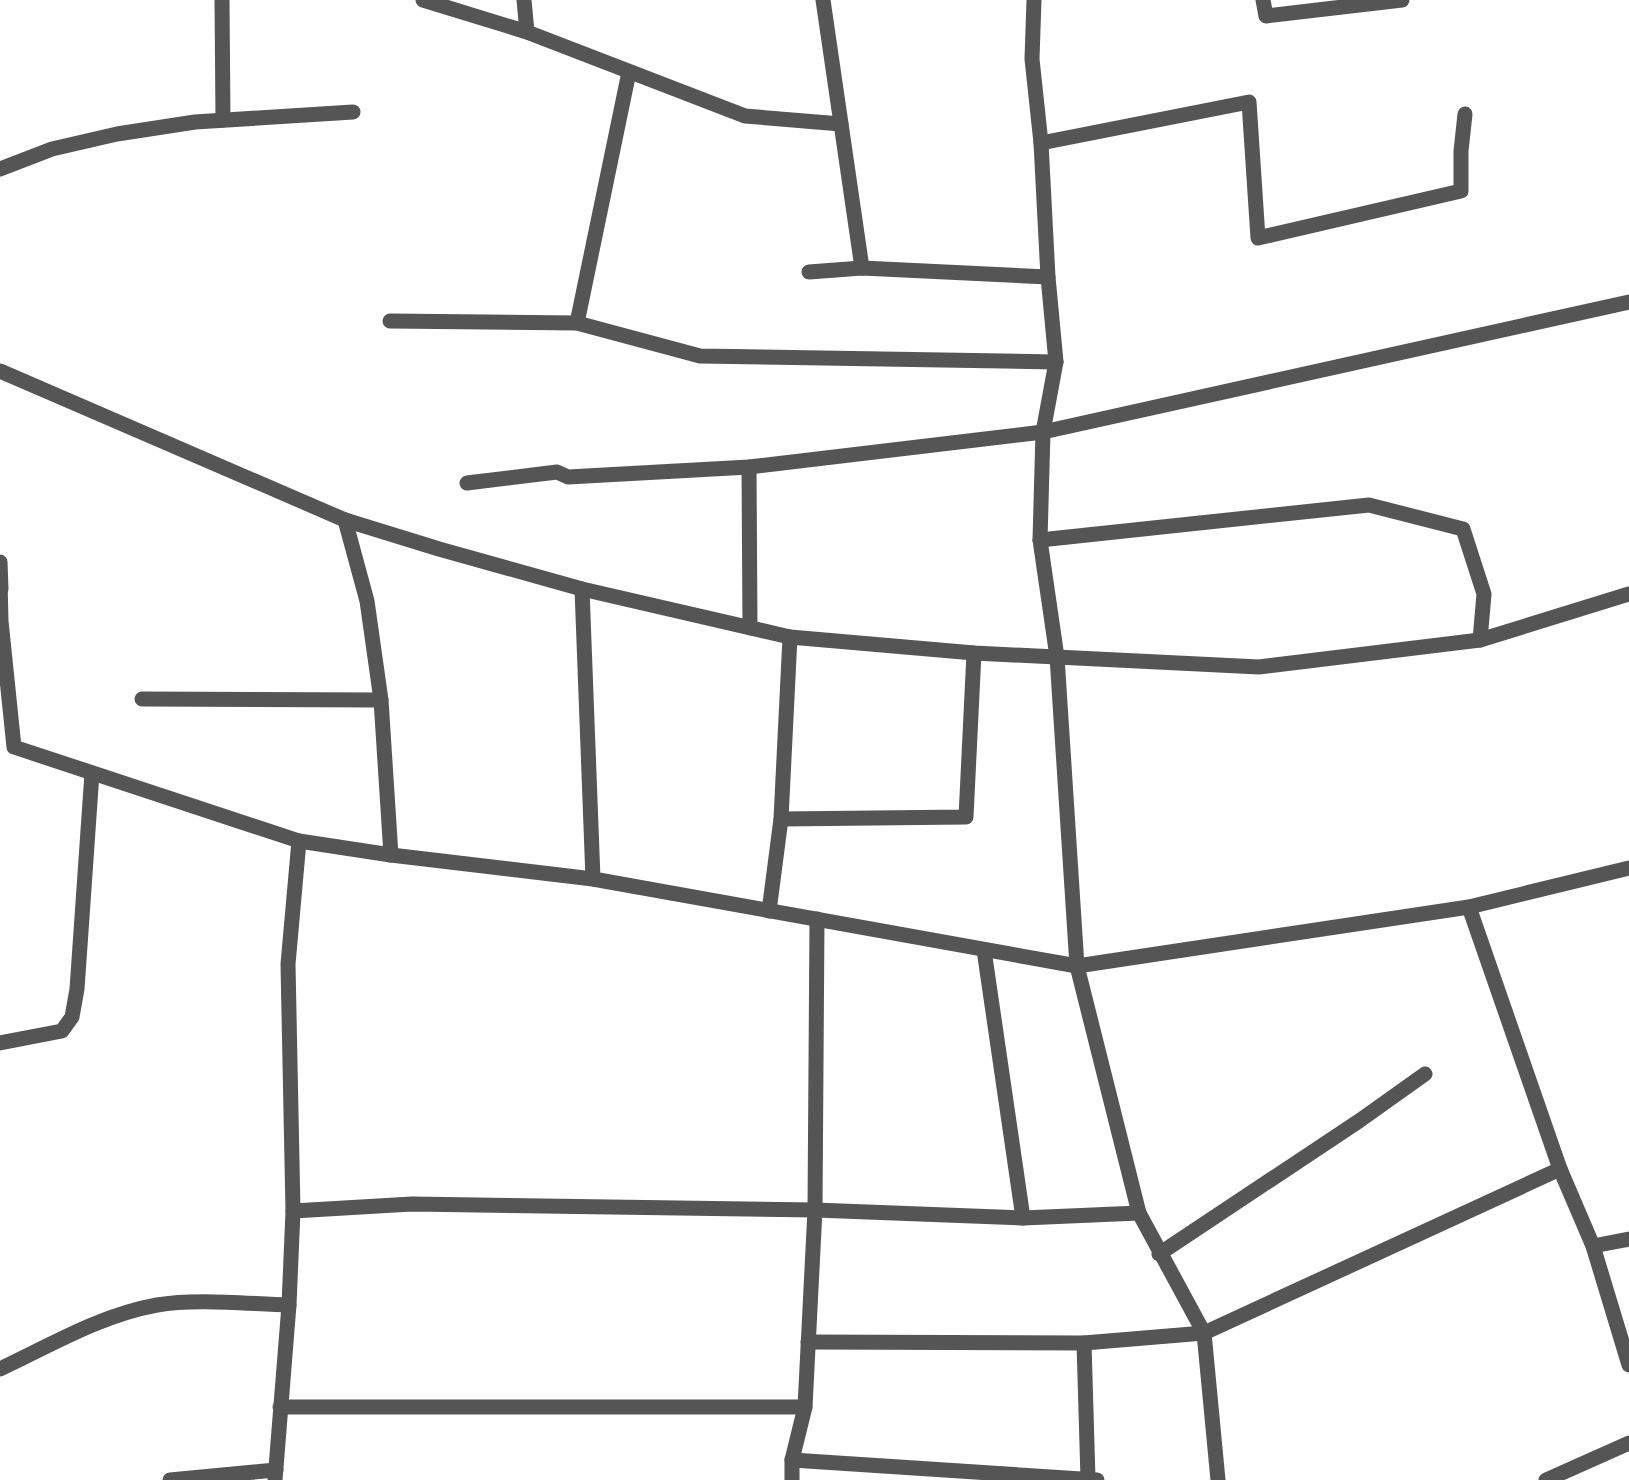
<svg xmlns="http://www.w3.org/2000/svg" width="1629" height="1480" font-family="'Fira Sans Condensed',sans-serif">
	<rect width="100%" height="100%" fill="#fff"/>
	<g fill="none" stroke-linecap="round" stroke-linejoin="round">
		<g stroke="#555" stroke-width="15">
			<polyline points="222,0 223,120"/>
			<polyline points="423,0 527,32 745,116 841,124"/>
			<polyline points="524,0 527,32"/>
			<polyline points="823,0 862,268"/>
			<polyline points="1263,0 1266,16 1402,0"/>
			<polyline points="1041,143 1249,102 1258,238 1461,191 1461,151 1465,114"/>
			<polyline points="0,169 52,149 117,134 195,122 353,112"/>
			<polyline points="809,272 862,268 1048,277"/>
			<polyline points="390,321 577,323 700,356 1056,362"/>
			<polyline points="577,323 629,72"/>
			<polyline points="0,371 345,520 439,549 582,589 790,637 974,653 1259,667 1480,640 1629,594"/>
			<polyline points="749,467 750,628"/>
			<polyline points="467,483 557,472 568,477 749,467 1043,432 1629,302"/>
			<polyline points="345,520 367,601 381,700 391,855"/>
			<polyline points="1040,540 1369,505 1463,529 1484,594 1480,640"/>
			<polyline points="0,562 1,589"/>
			<polyline points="0,581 1,621 14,747 299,841 288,964 293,1211 289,1305 275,1480"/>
			<polyline points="582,589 593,879"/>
			<polyline points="142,699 381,700"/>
			<polyline points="781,819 966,817 974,653"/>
			<polyline points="299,841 391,855 593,879 1077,966 1057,657 1040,540 1043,432 1056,362 1048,277 1041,143 1032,59 1034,0"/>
			<polyline points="1469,907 1560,1169 1593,1246 1629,1365"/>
			<polyline points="769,911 781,819 790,637"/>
			<polyline points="984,950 1023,1218"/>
			<polyline points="0,1043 62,1031 72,1017 77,989 92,773"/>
			<polyline points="293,1211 412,1204 815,1210 1023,1218 1139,1213"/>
			<polyline points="1593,1246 1629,1239"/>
			<polyline points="1159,1254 1359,1121 1425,1074"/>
			<polyline points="808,1342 1084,1343 1204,1333 1560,1169"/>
			<polyline points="1084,1343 1088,1479"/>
			<path d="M0,1369C51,1345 101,1315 157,1305C196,1298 249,1304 289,1305"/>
			<polyline points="280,1407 805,1407"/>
			<polyline points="792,1460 1097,1480"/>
			<polyline points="170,1480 276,1470"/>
			<polyline points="792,1480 792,1460 805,1407 815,1210 817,919"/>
			<polyline points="1218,1480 1204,1333 1139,1213 1077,966 1469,907 1629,868"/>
			<polyline points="1546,1480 1629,1443"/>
		</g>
	</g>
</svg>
